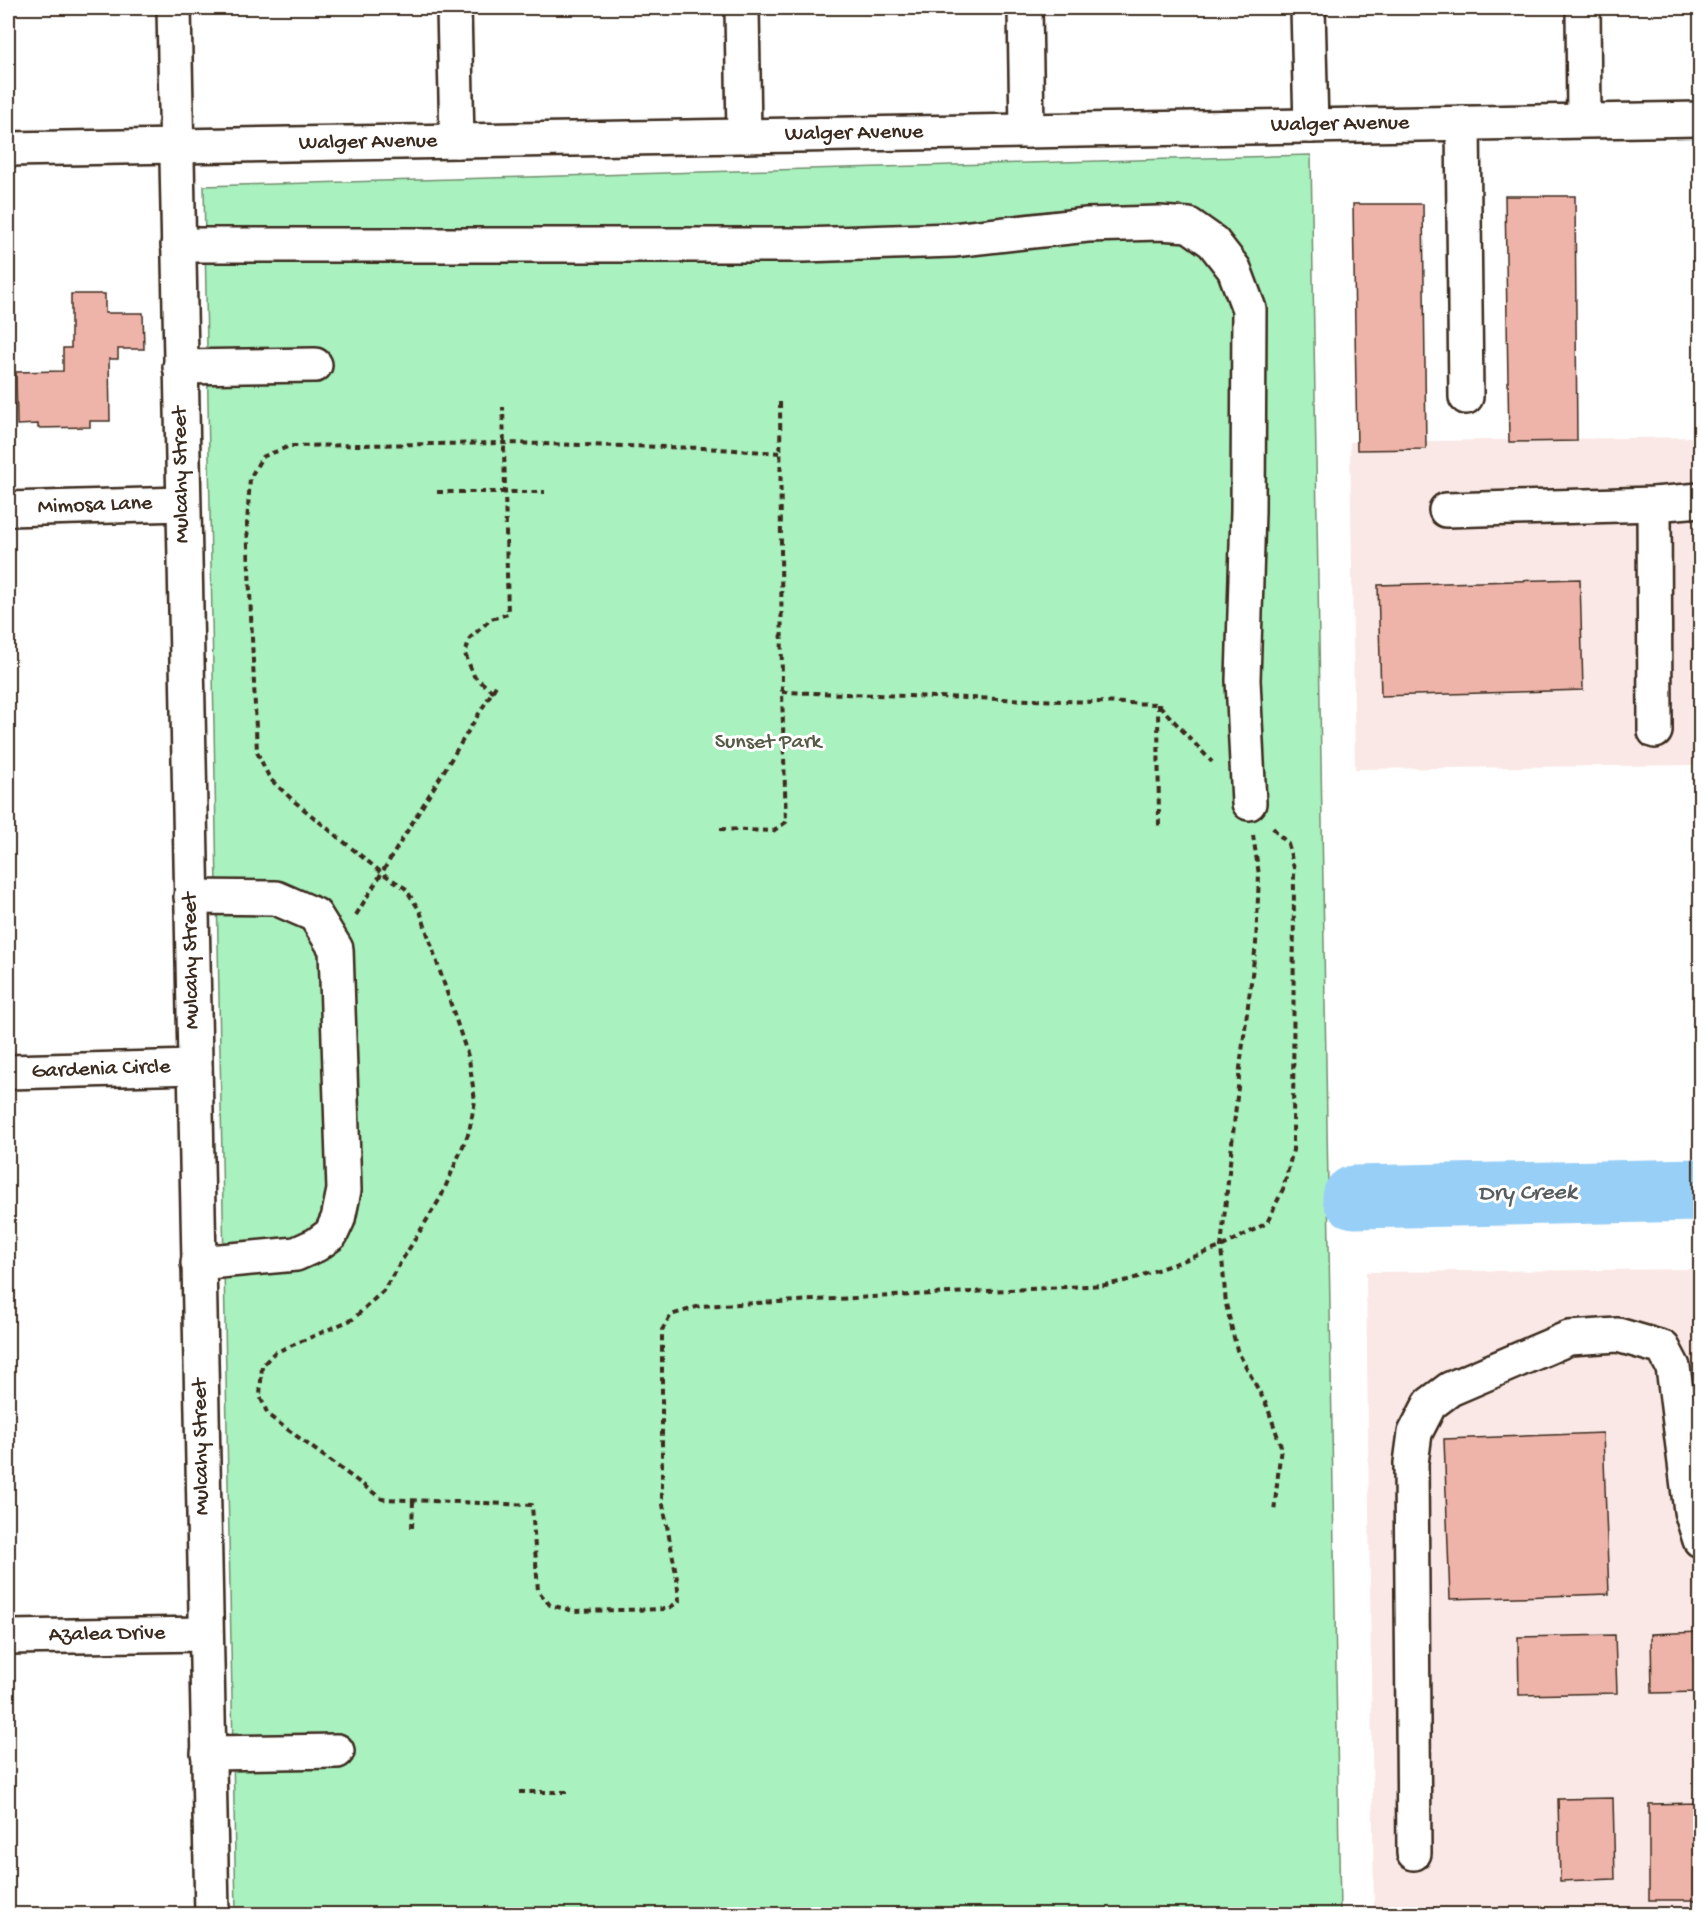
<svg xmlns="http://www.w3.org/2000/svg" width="1708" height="1922" font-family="'Gochi Hand',sans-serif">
	<rect width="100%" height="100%" fill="#fff"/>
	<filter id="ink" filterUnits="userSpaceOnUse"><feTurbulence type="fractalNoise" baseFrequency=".0167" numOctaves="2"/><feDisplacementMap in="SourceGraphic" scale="12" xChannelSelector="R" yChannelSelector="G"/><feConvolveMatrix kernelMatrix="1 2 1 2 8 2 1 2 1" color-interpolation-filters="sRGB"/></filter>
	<g filter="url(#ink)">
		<g fill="#fae8e6">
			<polygon points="1700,437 1700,765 1355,769 1350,442"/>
			<polygon points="1700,1269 1700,1914 1374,1914 1366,1272"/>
		</g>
		<polygon fill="#a9f1bf" stroke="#728e6e" stroke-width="1.5" points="1311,155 1340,1914 236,1914 204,186"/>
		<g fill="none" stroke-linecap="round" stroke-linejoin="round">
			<polyline stroke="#98cff7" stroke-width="63" points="1354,1197 1700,1190"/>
		</g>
		<g fill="#eeb4aa" stroke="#3b2a1e" stroke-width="1.5">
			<polygon points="1505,196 1575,196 1577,441 1509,442"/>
			<polygon points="1353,204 1423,204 1426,449 1357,450"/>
			<polygon points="71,294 105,294 105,313 143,313 144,349 118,349 118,359 109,359 110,421 90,421 90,427 38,428 38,424 17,425 16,372 63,371 63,348 71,348"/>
			<polygon points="1580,579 1583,690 1381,696 1378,585"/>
			<polygon points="8,1171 10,1238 8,1238"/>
			<polygon points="1603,1433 1609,1594 1450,1599 1444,1439"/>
			<polygon points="1700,1632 1700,1692 1652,1693 1651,1634"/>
			<polygon points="1615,1635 1617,1693 1519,1695 1518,1637"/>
			<polygon points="1613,1798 1615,1879 1560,1881 1558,1799"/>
			<polygon points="1700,1803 1700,1900 1649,1900 1649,1804"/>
		</g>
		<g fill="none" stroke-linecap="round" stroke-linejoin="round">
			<g stroke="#3b2a1e" stroke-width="38">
				<g id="minor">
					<polyline points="174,8 212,1914"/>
					<polyline points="454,8 457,141"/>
					<polyline points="742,8 744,136"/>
					<polyline points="1025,8 1027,131"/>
					<polyline points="1308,8 1311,126"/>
					<polyline points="1583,8 1584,120"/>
					<polyline points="1463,123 1466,397"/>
					<polyline points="8,149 1700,119"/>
					<polyline points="178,245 803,245 953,240 1087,225 1159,223 1189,225 1213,242 1234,269 1249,309 1248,511 1243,680 1249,803"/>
					<polyline points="180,367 315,365"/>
					<polyline points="1654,504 1655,731"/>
					<polyline points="8,509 183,504"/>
					<polyline points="1446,510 1654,504 1700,500"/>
					<polyline points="191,897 276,898 315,915 336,949 344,1190 338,1219 331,1234 316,1245 296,1254 198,1263"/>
					<polyline points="8,1072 195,1067"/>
					<polyline points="8,1637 206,1634"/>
					<polyline points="208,1753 337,1751"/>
					<polyline points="1414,1853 1411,1463 1415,1433 1430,1404 1450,1389 1569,1338 1618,1335 1663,1348 1673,1367 1691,1511 1700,1540"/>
				</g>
			</g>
			<g stroke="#3b2a1e" stroke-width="4" stroke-dasharray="6 4.5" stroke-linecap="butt">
				<polyline points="780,453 704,448 504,443 290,446 262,457 250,478 247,524 257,752 270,779 295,802 382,873 405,888 420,911 469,1059 475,1101 469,1132 441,1197 383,1291 353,1319 274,1353 262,1366 260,1396 268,1415 382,1499 532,1505 538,1591 550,1605 574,1611 668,1609 679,1601 677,1579 662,1499 662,1330 671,1315 700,1306 1105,1285 1129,1280 1221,1247 1267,1223 1283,1189 1293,1150 1294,868 1288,844 1272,827"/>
				<polyline points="437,492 545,492"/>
				<polyline points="493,692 474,676 465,654 470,638 491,619 508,614 503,407"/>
				<polyline points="782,692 1158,704 1212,762"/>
				<polyline points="1158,704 1159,828"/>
				<polyline points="720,829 773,831 786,822 782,692 780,399"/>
				<polyline points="1253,835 1259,875 1256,944 1241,1059 1221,1247 1226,1304 1237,1350 1267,1406 1281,1446 1274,1513"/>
				<polyline points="356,915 497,684"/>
				<polyline points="412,1528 413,1501"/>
				<polyline points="519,1792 570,1792"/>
			</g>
			<use href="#minor" stroke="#fff" stroke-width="33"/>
		</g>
	</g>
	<g text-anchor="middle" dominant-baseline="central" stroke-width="6" stroke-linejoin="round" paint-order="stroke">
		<g font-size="22" fill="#3b2a1e" stroke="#fff">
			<text transform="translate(1340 125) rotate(-1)">Walger Avenue</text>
			<text transform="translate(854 134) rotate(-1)">Walger Avenue</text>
			<text transform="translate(368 143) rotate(-1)">Walger Avenue</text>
			<text transform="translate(182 475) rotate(-91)">Mulcahy Street</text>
			<text transform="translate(95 506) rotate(-2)">Mimosa Lane</text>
			<text transform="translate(192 961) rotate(-91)">Mulcahy Street</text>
			<text transform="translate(101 1070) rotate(-2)">Gardenia Circle</text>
			<text transform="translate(202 1447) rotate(-91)">Mulcahy Street</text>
			<text transform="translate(107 1635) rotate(-1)">Azalea Drive</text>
		</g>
		<g font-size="22" fill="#565c46" stroke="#fff">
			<text x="768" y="743">Sunset Park</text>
		</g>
		<g font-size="24" font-style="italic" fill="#575c5f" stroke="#fff">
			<text transform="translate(1527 1194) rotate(-1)">Dry Creek</text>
		</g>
	</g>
	<rect width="1708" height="1922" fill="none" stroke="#fff" stroke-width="30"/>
	<rect x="15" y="15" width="1678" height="1892" fill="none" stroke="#3b2a1e" stroke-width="2" filter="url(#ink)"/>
</svg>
